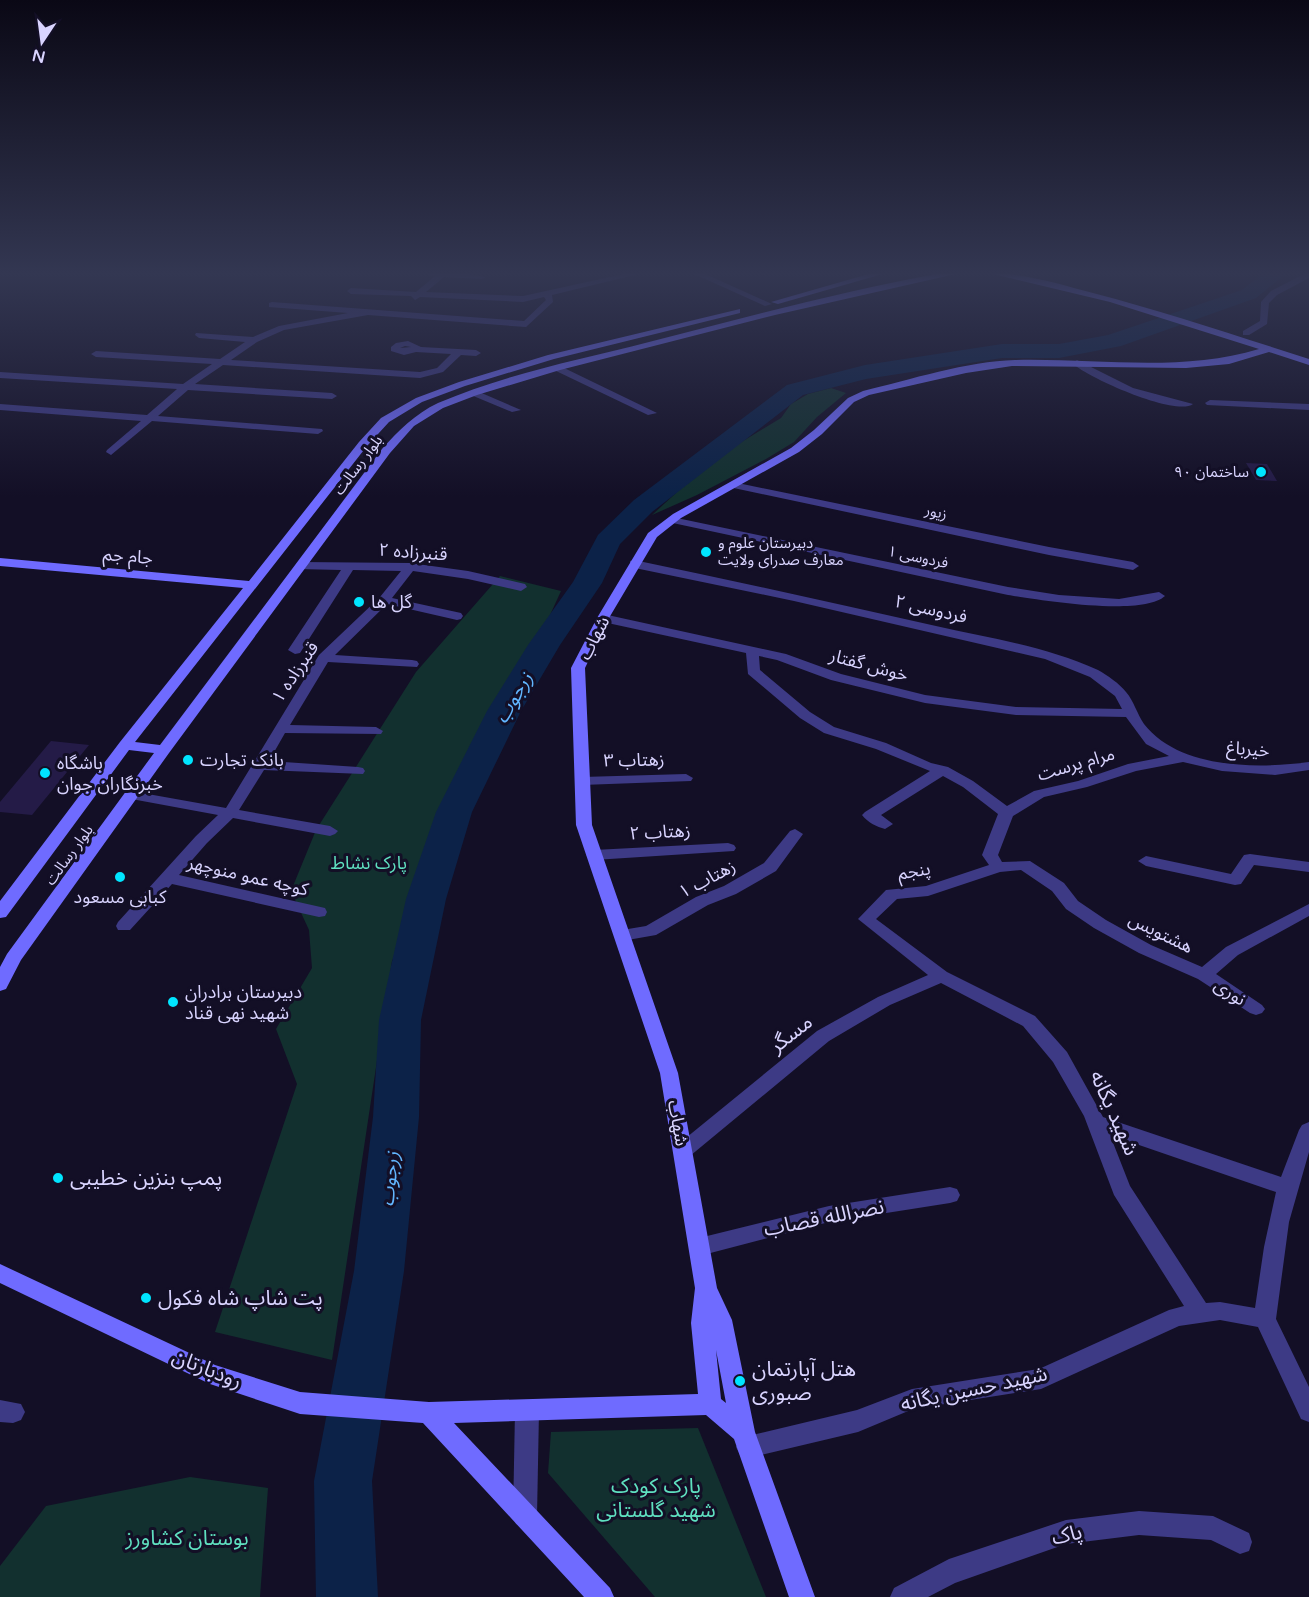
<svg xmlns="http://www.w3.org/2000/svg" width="1309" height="1597" font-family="'Varela Round','Noto Sans Arabic',sans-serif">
	<rect width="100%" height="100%" fill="#130f26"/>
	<g fill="#12302f">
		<polygon points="831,388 846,393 817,417 794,442 766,459 697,495 652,515 712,460 781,418 791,404 808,394"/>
		<polygon points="500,576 561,591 392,961 332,1360 215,1332 297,1084 276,1029 312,968 309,930 291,891 316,830 416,672"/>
		<polygon points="698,1428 766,1597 655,1597 548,1473 551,1432"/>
		<polygon points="190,1477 268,1488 260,1597 0,1597 0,1566 46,1506"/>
	</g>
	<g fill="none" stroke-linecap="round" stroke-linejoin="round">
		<polygon fill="#0c2248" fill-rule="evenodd" points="1264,273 1287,273 1256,298 1121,346 1059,358 1002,358 866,379 803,395 652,512 620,544 602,583 560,645 521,711 472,812 446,899 421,1020 419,1117 404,1271 372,1481 378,1597 316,1597 314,1481 354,1271 373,1117 379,1020 406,899 436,812 487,711 528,645 573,582 598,535 634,500 787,385 865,365 1002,344 1059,344 1108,335 1242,290"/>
	</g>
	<g fill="#241b47">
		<polygon points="1246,463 1267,464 1277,481 1256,480"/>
		<polygon points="51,741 89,745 32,815 0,812 0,802"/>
	</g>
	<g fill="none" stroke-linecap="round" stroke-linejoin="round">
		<g fill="#3d3a85" fill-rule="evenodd">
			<path d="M421,273H461L486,277L482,279L444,277L426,292L523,296L628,273H643L552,295L553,302L526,327L368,315L284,330L257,342L231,360L420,372L437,368L451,354L416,352L404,355L391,351V347L396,343L408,341L421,347L476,350L481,353L476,356L461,355L443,372L420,378L223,365L195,384L332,393L337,396L332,399L188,390L158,416L322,429L323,431L318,434L152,421L111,455L106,452L107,450L141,421L0,410V404L147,415L177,389L0,378V372L183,384L212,364L96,357L91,354L96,351L220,359L245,342L199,338L195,335L196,333L253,337L279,326L348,313L269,307V303L272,302L524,321L546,300L544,297L523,302L420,297L415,300L411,296L351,294L347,291L351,288L416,292L435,276ZM405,346L411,347L400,348Z"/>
			<polygon points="692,273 703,273 772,304 765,306"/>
			<polygon points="1306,273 1309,273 1309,278 1277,295 1269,303 1267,324 1249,335 1243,335 1243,331 1260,321 1261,302 1271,291"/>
			<path d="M1077,360L1133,388L1193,404C1176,417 1088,378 1072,363Z"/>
			<polygon points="554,366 560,366 657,413 648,415 554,370"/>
			<polygon points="471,391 477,391 521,410 512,412 471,395"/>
			<polygon points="1210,400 1309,404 1309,410 1207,405 1205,403"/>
			<polygon points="733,482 1049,547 1133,562 1139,566 1133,570 1049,555 729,487 728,485"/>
			<path d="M672,517L1008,587L1059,595L1119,599L1159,592L1165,596C1142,617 1039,600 1008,595L668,522V518Z"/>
			<path d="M634,560C735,581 835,603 936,626C990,638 1047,647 1098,670C1107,675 1120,684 1126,692C1134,701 1137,714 1144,724C1179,769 1257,769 1309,762V770L1275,775L1222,771L1183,762L1136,771L1087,787L1044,797L1013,816L998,855L1002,862L1030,861L1064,883L1078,901L1106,920L1151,945L1202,967L1226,947L1309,904V916L1238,955L1216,974L1262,1005L1265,1009L1262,1013L1256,1015L1250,1013L1198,979L1139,953L1094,928L1066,909L1052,891L1021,870L1000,872L928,896L897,899L876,919L947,972L1035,1016L1067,1052L1103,1117L1281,1177L1299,1130L1302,1125L1309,1122V1152L1289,1222L1276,1319L1309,1387V1422L1301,1419L1258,1327L1220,1320L1179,1326L1041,1389L913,1409L858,1432L748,1458L740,1455L736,1447L740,1439L748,1436L857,1410L912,1389L1039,1369L1169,1310L1184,1306L1114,1195L1084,1116L1053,1062L1023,1026L941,983L890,1005L829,1041L690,1156L683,1159L676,1156L673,1151L676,1146L817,1031L878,997L928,975L858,919L886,890L926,886L989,865L982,855L998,814L963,787L943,776L881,815L893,824L885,829C877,827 867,822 862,815L865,812L930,771L876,749L824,733L800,718L748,674L746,653L603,622L597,618L603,614L786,654L841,674L925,695L1016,707L1122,709L1115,696L1090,677L1045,659L794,601L630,567V561ZM759,656L777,660L831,680L925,703L1016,715L1126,717L1146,744L1169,756L1128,764L1078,781L1034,791L1007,806L973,781L948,767L931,763L886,743L834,727L810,712L760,670ZM1110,1135L1276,1192L1264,1247L1255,1308L1220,1302L1206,1303L1130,1186Z"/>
			<polygon points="301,562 410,563 468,571 525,584 527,587 521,591 468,579 413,571 392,598 461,613 463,616 461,619 457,620 387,604 335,655 412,660 417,661 419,664 417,667 328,662 290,725 376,727 383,731 381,734 285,733 269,761 358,767 363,768 365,771 363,774 264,770 239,810 330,826 338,831 335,834 330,836 233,818 207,843 179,875 325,908 327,912 325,916 319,917 172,884 130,930 118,930 116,926 118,922 196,836 218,815 126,798 124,795 126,792 131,791 226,808 319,655 380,597 401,571 353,570 300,653 295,654 288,650 341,570 297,569 295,566"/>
			<polygon points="686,774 693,778 691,781 582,785 575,781 582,777"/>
			<polygon points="795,829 803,834 776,871 736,894 708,905 656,935 622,941 616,939 614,935 616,931 646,926 696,897 724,886 764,863 790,831"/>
			<polygon points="728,843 734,845 736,848 734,851 594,860 586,855 594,850"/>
			<polygon points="1250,854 1309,862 1309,872 1254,865 1241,884 1235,885 1146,866 1138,861 1146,856 1231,874 1244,855"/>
			<polygon points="950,1187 957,1189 960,1195 957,1201 950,1203 829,1222 699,1256 692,1253 689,1247 692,1241 699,1238 829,1206"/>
			<polygon points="0,1400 21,1404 25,1412 21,1420 13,1423 0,1422"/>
			<polygon points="527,1400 535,1403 539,1411 537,1516 534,1524 525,1528 516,1524 513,1516 515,1411 519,1403"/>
			<polygon points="1139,1511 1213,1516 1249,1533 1252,1542 1249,1551 1240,1554 1211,1540 1139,1535 1066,1544 955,1583 928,1597 890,1597 894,1588 949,1559 1066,1520"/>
		</g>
		<g fill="#6f6bff" fill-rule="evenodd">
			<polygon points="872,273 886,273 778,304 771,302"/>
			<path d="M942,273H960L775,315L560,370L477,395L443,408L414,426L390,453L169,753L21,960L6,989L0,991V967L7,954L154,753L129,750L6,917L0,918V901L120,742L243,588L0,566V558L249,581L359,442L381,418L416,398L459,382L548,355L740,309V313L554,359L465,386L422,402L389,422L367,446L135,742L160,745L382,449C399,430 415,414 438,403C505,374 579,360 649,342C746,317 843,291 942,273Z"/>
			<path d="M989,273C1024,273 1059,284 1093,293C1166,312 1237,336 1309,359V365L1269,352L1229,364L1186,368L1012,366L966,373L869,395L854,402L822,434L799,452L681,518L657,537L609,618L585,668L592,825L678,1073L717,1288L732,1320L755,1432L815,1597H789L734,1439L706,1415L454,1423L610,1588L614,1597H584L423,1423L300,1414L210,1384L0,1283V1264L215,1365L300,1392L429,1402L698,1394L691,1323L695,1288L660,1073L576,825L571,668L597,618L648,533L673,514L791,448L814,430L848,398L863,391C909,380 968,361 1015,360C1096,358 1180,373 1259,349L1110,302ZM716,1350L726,1403L721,1399Z"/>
		</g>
	</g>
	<linearGradient id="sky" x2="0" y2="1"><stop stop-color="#0a0815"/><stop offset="0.55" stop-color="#333752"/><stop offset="1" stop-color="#333752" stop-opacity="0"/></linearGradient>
	<rect width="1309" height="497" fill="url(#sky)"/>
	<g fill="#00e5ff" stroke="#130f26" stroke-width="2">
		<circle cx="1261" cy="472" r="6"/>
		<circle cx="706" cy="552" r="6"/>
		<circle cx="359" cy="602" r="6"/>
		<circle cx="188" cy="760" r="6"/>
		<circle cx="45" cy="773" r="6"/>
		<circle cx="120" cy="877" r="6"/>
		<circle cx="173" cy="1002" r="6"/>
		<circle cx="58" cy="1178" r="6"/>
		<circle cx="146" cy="1298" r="6"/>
		<circle cx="740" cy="1381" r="6"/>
	</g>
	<g text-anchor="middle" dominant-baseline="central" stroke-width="6" stroke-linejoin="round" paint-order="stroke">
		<g font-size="15" fill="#d9d4ff" stroke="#130f26">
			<text transform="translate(358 465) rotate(-53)">بلوار رسالت</text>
			<text transform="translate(936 512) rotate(12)">زیور</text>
			<text transform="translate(918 557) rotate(12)">فردوسی ۱</text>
			<text transform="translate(69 855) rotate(-54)">بلوار رسالت</text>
		</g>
		<g font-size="15" fill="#d9d4ff" stroke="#130f26" text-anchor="end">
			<text x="1249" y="472">ساختمان ۹۰</text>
			<text x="718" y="543" text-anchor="start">دبیرستان علوم و<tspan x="718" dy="17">معارف صدرای ولایت</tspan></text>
		</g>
		<g font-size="18" fill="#d9d4ff" stroke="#130f26">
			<text transform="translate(413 552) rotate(4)">قنبرزاده ۲</text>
			<text transform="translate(128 556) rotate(5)">جام جم</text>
			<text transform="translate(931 609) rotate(13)">فردوسی ۲</text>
			<text transform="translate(594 638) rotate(-63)">شهاب</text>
			<text transform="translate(869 665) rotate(15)">خوش گفتار</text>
			<text transform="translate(295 672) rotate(-56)">قنبرزاده ۱</text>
			<text transform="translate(1248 749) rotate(5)">خیرباغ</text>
			<text transform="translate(634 760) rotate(-1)">زهتاب ۳</text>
			<text transform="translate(1076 764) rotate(-16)">مرام پرست</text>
			<text transform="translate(660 832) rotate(-3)">زهتاب ۲</text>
			<text transform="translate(914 871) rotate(-10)">پنجم</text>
			<text transform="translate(248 876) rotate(13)">کوچه عمو منوچهر</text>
			<text transform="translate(707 879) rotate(-28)">زهتاب ۱</text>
			<text transform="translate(1161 933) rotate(26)">هشتویس</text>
			<text transform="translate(1230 992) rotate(33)">نوری</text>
			<text transform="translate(678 1123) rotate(80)">شهاب</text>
		</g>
		<g font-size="18" fill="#d9d4ff" stroke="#130f26" text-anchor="start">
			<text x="371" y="602">گل ها</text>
			<text x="200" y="760">بانک تجارت</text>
			<text x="57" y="763">باشگاه<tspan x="57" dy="21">خبرنگاران جوان</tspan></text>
			<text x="120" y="897" text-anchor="middle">کبابی مسعود</text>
			<text x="185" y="992">دبیرستان برادران<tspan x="185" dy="21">شهید نهی قناد</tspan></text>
		</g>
		<g font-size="18" fill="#5fe0c0" stroke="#130f26">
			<text x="369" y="863">پارک نشاط</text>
		</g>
		<g font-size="20" font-style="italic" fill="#62b6ff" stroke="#130f26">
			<text transform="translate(514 698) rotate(-59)">زرجوب</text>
			<text transform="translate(390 1179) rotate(-84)">زرجوب</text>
		</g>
		<g font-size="21" fill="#d9d4ff" stroke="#130f26">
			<text transform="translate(791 1034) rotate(-38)">مسگر</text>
			<text transform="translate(1114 1113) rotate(66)">شهید یگانه</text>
			<text transform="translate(824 1218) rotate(-11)">نصرالله قصاب</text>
			<text transform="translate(207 1369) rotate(22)">رودبارتان</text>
			<text transform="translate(974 1389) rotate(-12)">شهید حسین یگانه</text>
			<text transform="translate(1067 1535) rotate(-13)">پاک</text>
		</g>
		<g font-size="21" fill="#d9d4ff" stroke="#130f26" text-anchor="start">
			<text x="70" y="1178">پمپ بنزین خطیبی</text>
			<text x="158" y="1298">پت شاپ شاه فکول</text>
			<text x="752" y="1369">هتل آپارتمان<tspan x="752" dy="24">صبوری</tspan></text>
		</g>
		<g font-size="21" fill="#5fe0c0" stroke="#130f26">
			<text x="656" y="1486">پارک کودک<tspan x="656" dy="24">شهید گلستانی</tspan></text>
			<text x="187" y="1538">بوستان کشاورز</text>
		</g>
	</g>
	<g transform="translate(42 42) rotate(193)" stroke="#130f26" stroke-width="4.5" paint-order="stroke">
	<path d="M0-4.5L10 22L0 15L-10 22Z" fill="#d9d4ff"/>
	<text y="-9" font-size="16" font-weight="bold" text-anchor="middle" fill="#d9d4ff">N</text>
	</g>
</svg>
